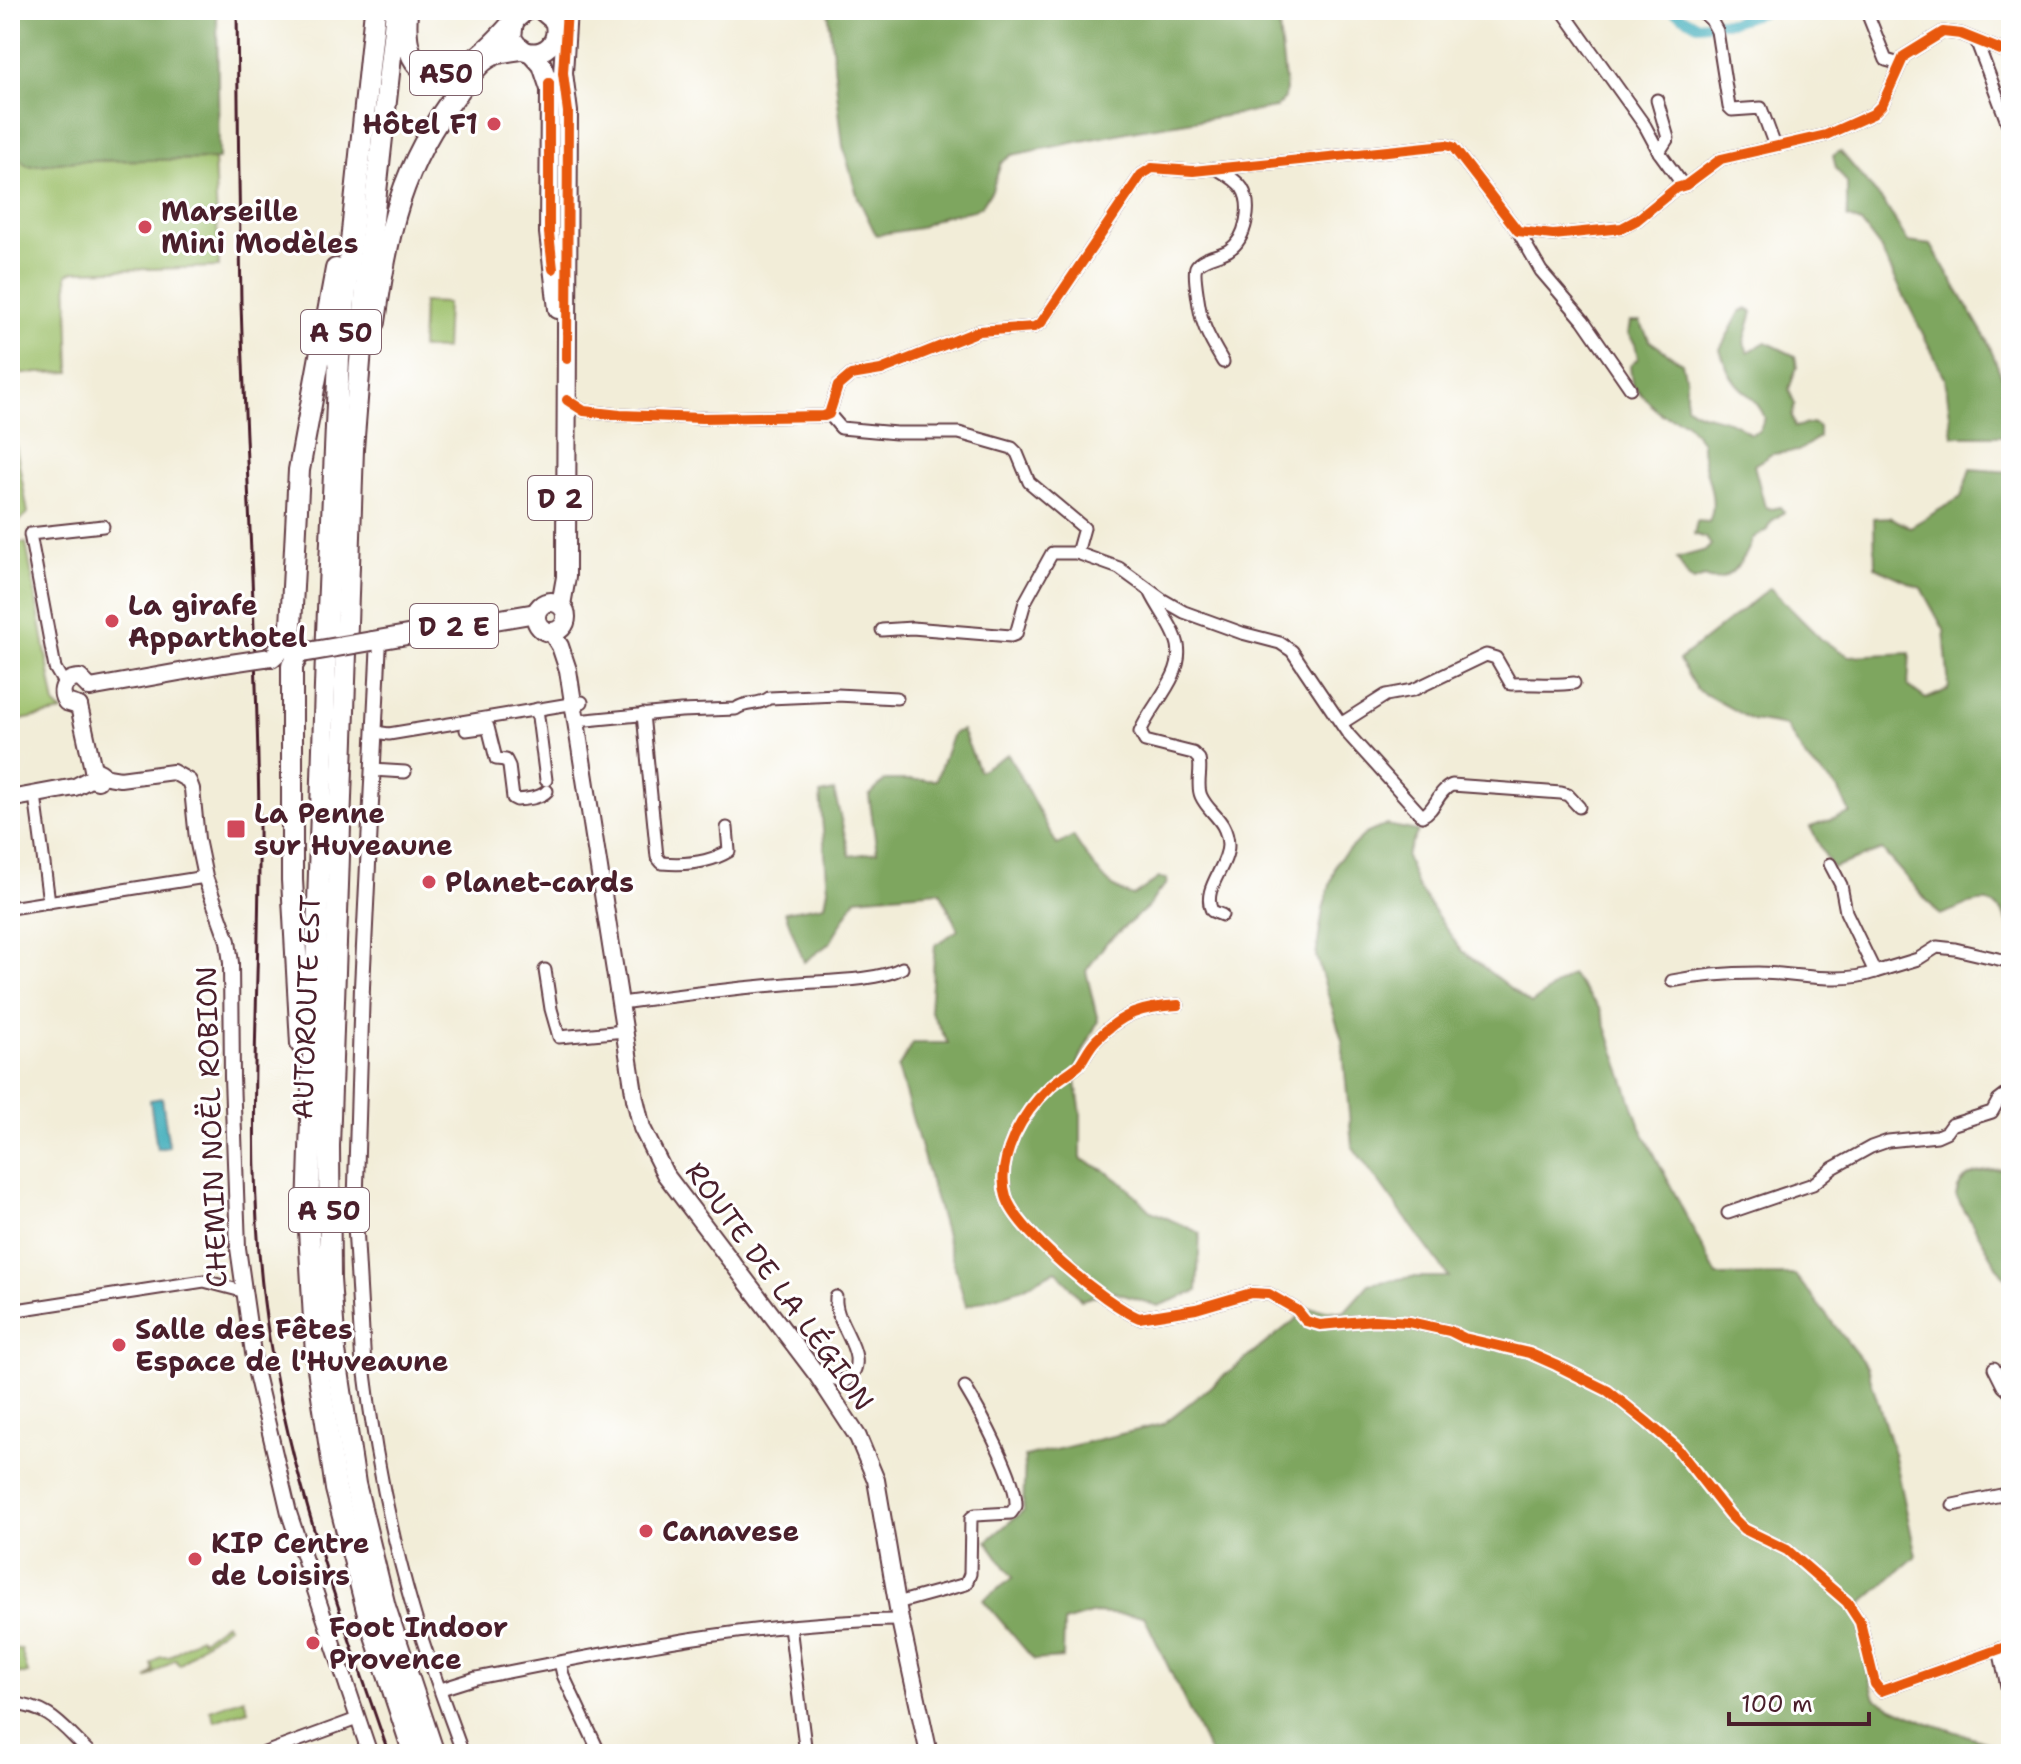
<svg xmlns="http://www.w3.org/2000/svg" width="2021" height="1764" font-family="'Shantell Sans',sans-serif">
	<rect width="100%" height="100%" fill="#fff"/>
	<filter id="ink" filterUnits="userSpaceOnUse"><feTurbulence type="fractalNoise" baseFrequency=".0125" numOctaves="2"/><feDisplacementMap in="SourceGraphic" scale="16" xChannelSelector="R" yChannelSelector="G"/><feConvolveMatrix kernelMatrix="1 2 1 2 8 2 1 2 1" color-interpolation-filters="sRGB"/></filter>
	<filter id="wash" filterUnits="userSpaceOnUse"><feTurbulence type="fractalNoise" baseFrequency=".006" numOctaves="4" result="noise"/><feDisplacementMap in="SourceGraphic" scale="32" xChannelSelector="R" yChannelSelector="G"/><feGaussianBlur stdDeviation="1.8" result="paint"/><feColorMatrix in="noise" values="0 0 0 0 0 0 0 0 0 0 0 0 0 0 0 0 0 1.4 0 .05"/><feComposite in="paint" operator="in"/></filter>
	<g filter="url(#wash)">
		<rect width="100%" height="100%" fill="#f2edd8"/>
		<g fill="#9dc06a" stroke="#74704a" stroke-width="2">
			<polygon points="10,150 28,166 76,161 214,159 219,267 75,271 67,274 70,372 10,374"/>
			<polygon points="423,302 447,303 445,349 421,348"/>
			<polygon points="10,415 28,513 10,530"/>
			<polygon points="10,543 26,543 55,705 62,712 10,722"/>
			<polygon points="225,1623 228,1626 199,1647 180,1665 175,1659 147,1679 154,1671 152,1664 161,1657 169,1657 199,1637 202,1640"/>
			<polygon points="21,1649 28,1674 19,1674 10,1669 10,1651"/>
			<polygon points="244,1698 248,1710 215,1721 210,1710"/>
		</g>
		<g fill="#7ea65e" stroke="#646244" stroke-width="2">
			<polygon points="10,10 217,10 219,159 76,161 28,166 10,150"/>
			<polygon points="828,10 1277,10 1286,90 1284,99 1275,108 1137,130 1012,155 1001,163 992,190 982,205 974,210 943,216 919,228 876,235 858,198 843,146"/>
			<polygon points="1840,151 1885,204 1908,242 1931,245 1987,340 2011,400 2011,445 2003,436 1953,436 1945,378 1880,248 1861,223 1847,217 1847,183 1836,168 1833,156"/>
			<path d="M1747,309L1753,312L1744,343L1748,352L1766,342L1795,356L1797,367L1789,389L1795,405L1792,416L1795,427L1812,423L1819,427V437L1798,451L1772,454L1754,465L1765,507L1772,509L1780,507L1784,512L1772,521L1768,530L1753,538C1747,556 1728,589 1704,577L1693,581L1688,577L1677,558L1706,550L1711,545L1706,538L1694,534L1697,521L1709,522C1721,495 1700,469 1702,442L1686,422L1661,414L1652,406L1632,384L1630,366L1638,358L1635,344L1628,334L1630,322H1640L1650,341L1682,363L1686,379V405C1701,420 1727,413 1750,434L1759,431L1765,418C1759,402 1748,396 1737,384C1728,374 1724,361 1720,349L1740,312Z"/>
			<path d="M1970,469L2011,472V931C1995,886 1975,903 1940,915L1882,850L1832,868L1810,827L1850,813L1839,790L1807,760L1786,726L1752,720L1696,689L1679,660L1770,588L1822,640L1849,656L1910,653L1908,686L1926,699L1949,689L1944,630L1921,588L1875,567L1874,518L1889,517L1910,527L1961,497Z"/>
			<path d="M962,730L979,771L1008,754L1057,845L1073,836C1088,858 1105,889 1133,896L1159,878L1167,879L1166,885L1158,892L1149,906L1107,942L1086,971L1098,1021L1080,1058L1075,1076L1081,1113V1159L1106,1171L1126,1186L1151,1211L1200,1233L1197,1291L1158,1306L1111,1291L1081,1300L1056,1270L1023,1288L966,1306L898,1068L913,1043H948L930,1010L935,945L958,930L940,891L856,898L830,943L804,962L785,912L825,905L828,889L820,794L834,791L850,856L877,852L869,796L885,780H936L953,733Z"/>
			<polygon points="1386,825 1418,831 1406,856 1417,886 1461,950 1531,1004 1571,974 1600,1009 1639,1124 1717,1276 1795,1275 1867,1367 1895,1457 1916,1556 1859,1606 1865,1663 1875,1699 1926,1722 2011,1750 2011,1754 1210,1754 1144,1616 1094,1613 1064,1622 1063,1658 1034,1660 983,1600 1013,1578 987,1541 1023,1511 1025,1457 1163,1424 1310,1308 1344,1312 1369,1284 1411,1277 1449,1277 1352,1146 1342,1040 1316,956 1323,909 1337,861 1365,834"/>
			<path d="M2011,1168V1280L2003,1276L1956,1196C1961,1167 1988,1172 2011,1168Z"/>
		</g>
		<polygon fill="#3cacb9" stroke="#436672" stroke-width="2" points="162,1098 169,1147 157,1149 150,1100"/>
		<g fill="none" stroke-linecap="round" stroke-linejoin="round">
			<g stroke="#3cacb9" stroke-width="10">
				<polyline points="1671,10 1697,25 1708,24"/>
				<polyline points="1719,22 1732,22 1770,10"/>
			</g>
		</g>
	</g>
	<g filter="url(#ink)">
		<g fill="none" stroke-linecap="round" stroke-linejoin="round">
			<g stroke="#633e45" stroke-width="15">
				<g id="minor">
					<polyline points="1562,10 1645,126 1659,152 1683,185"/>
					<polyline points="1700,10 1711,20 1717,31 1729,107 1732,110 1761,108 1775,146"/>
					<polyline points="1866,10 1886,60 1900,64"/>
					<polyline points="1976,40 2009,127"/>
					<polyline points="1657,100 1668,138 1659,152"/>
					<path d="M1217,169C1225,174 1236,179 1242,188C1253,205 1246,239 1229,250C1220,256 1201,257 1196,267C1193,273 1200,315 1203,322C1207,336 1216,349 1223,362"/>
					<polyline points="1518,231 1541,271 1583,320 1630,388"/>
					<polyline points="567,400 584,411 620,415 702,418 824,416 829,414 838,386 851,375 881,370 979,331 1034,327 1041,323 1141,175 1152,168 1193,171 1446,145 1453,147 1518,231 1553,235 1622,228 1637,220 1676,188 1686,185 1721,159 1826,135 1873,114 1882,105 1904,56 1943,32 1961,34 2011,54"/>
					<path d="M829,414L841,428L896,433H959L1012,448L1017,453L1029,482L1084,528L1077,553L1119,568L1163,600L1184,612L1242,633L1280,643L1292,651L1348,734L1422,816C1436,810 1437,791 1452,785L1561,793L1568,795L1579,807"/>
					<path d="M1151,593C1159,610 1174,627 1178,645C1184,676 1151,705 1140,732L1145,741L1193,753L1199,759C1202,771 1196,785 1201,796C1209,814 1227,819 1228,845C1228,867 1201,889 1212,911L1222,915"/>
					<polyline points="882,630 912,628 1011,636 1016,634 1025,602 1052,553 1077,553"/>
					<polyline points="65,685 55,668 30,534 103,526"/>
					<polyline points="537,709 546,780"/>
					<path d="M643,714L657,857L662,863C685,865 709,863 729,851L727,828"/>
					<path d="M576,721L681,711L736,709C745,701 759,706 769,698L837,695L897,698"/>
					<path d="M1342,723L1386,695L1413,690L1486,655L1496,658L1511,684C1533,683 1553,686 1574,683"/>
					<path d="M466,730L488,727L496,759L506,760L509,766L513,798L517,800C527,799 541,798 547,791"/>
					<polyline points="375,732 389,734 582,702"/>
					<polyline points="372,770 405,772"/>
					<polyline points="35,795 49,902"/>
					<polyline points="1830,864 1841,885 1846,912 1875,972 1918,959 1937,947 1955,949 2011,962"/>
					<polyline points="10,908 205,877"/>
					<polyline points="545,970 551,1009 559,1037 625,1031"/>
					<path d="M1672,981C1701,975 1729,973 1758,973C1796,973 1838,985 1875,972"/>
					<path d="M621,1003C680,995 739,987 799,983C827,981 878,981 902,968"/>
					<path d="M1178,1005C1142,1007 1122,1013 1096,1040C1089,1047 1085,1057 1079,1065C1070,1073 1058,1079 1050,1087C1036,1100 1022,1119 1014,1136C1006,1154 1000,1177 1006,1196C1015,1230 1106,1304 1139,1318L1196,1309L1251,1293L1269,1294L1297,1310L1306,1321L1320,1325L1374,1320L1409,1322L1450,1331L1464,1338L1529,1353L1556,1365L1608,1391L1648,1423L1676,1447L1729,1514L1744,1529L1787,1550L1847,1602L1860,1622L1875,1684L1881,1691L2011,1645"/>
					<polyline points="1728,1213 1813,1184 1833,1168 1871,1147 1888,1141 1937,1136 1946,1132 1951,1125 1992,1112 1998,1101 2011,1091"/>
					<polyline points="10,1311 204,1281 242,1291"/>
					<path d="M363,1358C373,1443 389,1527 413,1609C427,1658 446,1706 463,1754"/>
					<polyline points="1994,1368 2003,1386 2011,1393"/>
					<path d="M818,1376H826L845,1382C876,1358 833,1326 836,1297"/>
					<polyline points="1953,1505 2011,1493"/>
					<path d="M897,1603L966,1584L970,1574L971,1518L975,1515L1011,1513L1016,1506C1018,1481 979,1410 965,1387"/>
					<polyline points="790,1626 806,1754"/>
					<polyline points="1999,1649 2011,1705"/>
					<polyline points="560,1662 563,1675 600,1754"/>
					<path d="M441,1689L476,1678C617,1651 757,1621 900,1620"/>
					<path d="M10,1703C53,1708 61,1726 91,1754"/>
					<polyline points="262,1754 357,1719"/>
				</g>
			</g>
			<g stroke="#633e45" stroke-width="18">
				<g id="tertiary">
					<polyline points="102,776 120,779 173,772 189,781 192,789 197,839 205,877 228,941 231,963 232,1077 238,1248 256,1374 289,1513 370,1754"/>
					<polyline points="363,1358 355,1217 362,987 379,639"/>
				</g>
			</g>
			<g stroke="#633e45" stroke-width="20">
				<g id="secondary">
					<polyline points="551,632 560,646 568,670 635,1099 642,1128 665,1174 818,1376 858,1437 876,1480 900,1620 929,1754"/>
					<polyline points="90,688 224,664"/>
					<path d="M79,706L66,702C58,690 65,678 80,678L90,688"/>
					<polyline points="79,706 93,769"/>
					<polyline points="10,799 75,787 90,779 98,781 101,773 93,769"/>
				</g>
			</g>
			<g stroke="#633e45" stroke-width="22">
				<g id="primary">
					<path d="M527,10L514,21L512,37C525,66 564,51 554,21L541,10"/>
					<polyline points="532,54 542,65 550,89 549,233 558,309"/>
					<circle cx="551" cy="617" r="15"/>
					<polyline points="561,605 566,577 566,553 568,112 563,73 567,10"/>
					<polyline points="372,641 536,613"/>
				</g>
			</g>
			<g stroke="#633e45" stroke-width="24">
				<g id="motorway">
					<polyline points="375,10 339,358 326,656 308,1212 316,1355 336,1489 368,1614 414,1754"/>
					<polyline points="396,10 367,274 353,449 329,1146 330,1279 335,1351 355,1484 385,1607 434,1754"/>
					<path d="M407,13C405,37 407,71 438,73C447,74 455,73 462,68C482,56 499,39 514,21"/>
					<path d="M375,322C387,233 401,165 458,92C467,80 477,63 491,56C500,51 511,51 521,49"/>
					<polyline points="299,654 292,666 292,880 301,1044"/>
					<polyline points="271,657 282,647 291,626 299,470 336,269"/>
				</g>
			</g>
			<use href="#minor" stroke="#fff" stroke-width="11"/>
			<use href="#tertiary" stroke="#fff" stroke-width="14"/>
			<use href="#secondary" stroke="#fff" stroke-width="16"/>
			<use href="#primary" stroke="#fff" stroke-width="18"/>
			<use href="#motorway" stroke="#fff" stroke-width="20"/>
			<path stroke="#4a1f2b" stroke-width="3" d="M237,10C238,107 239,205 241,302C246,476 258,650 259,825C261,995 242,1168 269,1338C292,1481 341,1617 389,1754"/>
			<g stroke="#633e45" stroke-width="20" stroke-linecap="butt">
				<polyline id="secondary-bridge" points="224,664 271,657"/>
			</g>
			<g stroke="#633e45" stroke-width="22" stroke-linecap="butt">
				<polyline id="primary-bridge" points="302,653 372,641"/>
			</g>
			<use href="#secondary-bridge" stroke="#fff" stroke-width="16"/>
			<use href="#primary-bridge" stroke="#fff" stroke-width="18"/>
			<g stroke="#fff" stroke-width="15">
				<g id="cycleway">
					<polyline points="549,83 549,233 553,269"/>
					<polyline points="567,359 568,112 563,73 567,10"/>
					<polyline points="567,400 584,411 620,415 702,418 824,416 829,414 838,386 851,375 881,370 979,331 1034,327 1041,323 1141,175 1152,168 1193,171 1446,145 1453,147 1518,231 1553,235 1622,228 1637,220 1676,188 1686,185 1721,159 1826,135 1873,114 1882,105 1904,56 1943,32 1961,34 2011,54"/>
					<path d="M1178,1005C1142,1007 1122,1013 1096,1040C1089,1047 1085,1057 1079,1065C1070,1073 1058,1079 1050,1087C1036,1100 1022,1119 1014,1136C1006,1154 1000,1177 1006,1196C1015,1230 1106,1304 1139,1318L1196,1309L1251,1293L1269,1294L1297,1310L1306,1321L1320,1325L1374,1320L1409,1322L1450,1331L1464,1338L1529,1353L1556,1365L1608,1391L1648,1423L1676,1447L1729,1514L1744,1529L1787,1550L1847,1602L1860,1622L1875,1684L1881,1691L2011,1645"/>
				</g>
			</g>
			<use href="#cycleway" stroke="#e8590c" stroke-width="10"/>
		</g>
	</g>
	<g fill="#d1495b" stroke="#fff" stroke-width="3">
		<circle cx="494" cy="124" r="8"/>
		<circle cx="145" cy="227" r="8"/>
		<circle cx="112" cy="621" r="8"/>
		<rect x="226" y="819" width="20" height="20" rx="4"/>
		<circle cx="429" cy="882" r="8"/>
		<circle cx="119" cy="1345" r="8"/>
		<circle cx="646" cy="1531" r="8"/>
		<circle cx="195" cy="1559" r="8"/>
		<circle cx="313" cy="1643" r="8"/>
	</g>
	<g text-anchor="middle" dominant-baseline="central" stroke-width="6" stroke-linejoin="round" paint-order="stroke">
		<g fill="#fff" stroke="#80626b" stroke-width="2">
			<rect x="410" y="51" width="72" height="44" rx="6"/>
			<rect x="301" y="310" width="80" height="44" rx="6"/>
			<rect x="528" y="476" width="64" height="44" rx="6"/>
			<rect x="410" y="604" width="88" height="44" rx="6"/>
			<rect x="289" y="1188" width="80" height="44" rx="6"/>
		</g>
		<g font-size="26" font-weight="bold" fill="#4a1f2b">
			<text x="446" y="73">A50</text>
			<text x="341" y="332">A 50</text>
			<text x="560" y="498">D 2</text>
			<text x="454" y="626">D 2 E</text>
			<text x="329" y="1210">A 50</text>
		</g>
		<g font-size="28" font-weight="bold" fill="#4a1f2b" stroke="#fff" text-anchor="start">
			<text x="478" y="124" text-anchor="end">Hôtel F1</text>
			<text x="161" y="211">Marseille<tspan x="161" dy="32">Mini Modèles</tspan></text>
			<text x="128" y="605">La girafe<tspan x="128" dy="32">Apparthotel</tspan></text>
			<text x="254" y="813">La Penne<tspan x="254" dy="32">sur Huveaune</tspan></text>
			<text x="445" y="882">Planet-cards</text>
			<text x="135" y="1329">Salle des Fêtes<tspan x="135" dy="32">Espace de l'Huveaune</tspan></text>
			<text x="662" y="1531">Canavese</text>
			<text x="211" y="1543">KIP Centre<tspan x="211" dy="32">de Loisirs</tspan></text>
			<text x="329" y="1627">Foot Indoor<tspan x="329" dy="32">Provence</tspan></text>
		</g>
		<g font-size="28" fill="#4a1f2b" stroke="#fff">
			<text transform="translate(306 1007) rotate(-88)">AUTOROUTE EST</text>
			<text transform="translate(211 1127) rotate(-92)">CHEMIN NOËL ROBION</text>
			<text transform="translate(780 1286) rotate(54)">ROUTE DE LA LÉGION</text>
		</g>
	</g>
	<rect width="2021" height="1764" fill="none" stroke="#fff" stroke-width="40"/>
	<path d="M1729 1712v12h140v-12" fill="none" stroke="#4a1f2b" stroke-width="4"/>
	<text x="1741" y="1712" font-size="24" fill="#4a1f2b" stroke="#ffffff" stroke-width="6" paint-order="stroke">100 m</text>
</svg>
